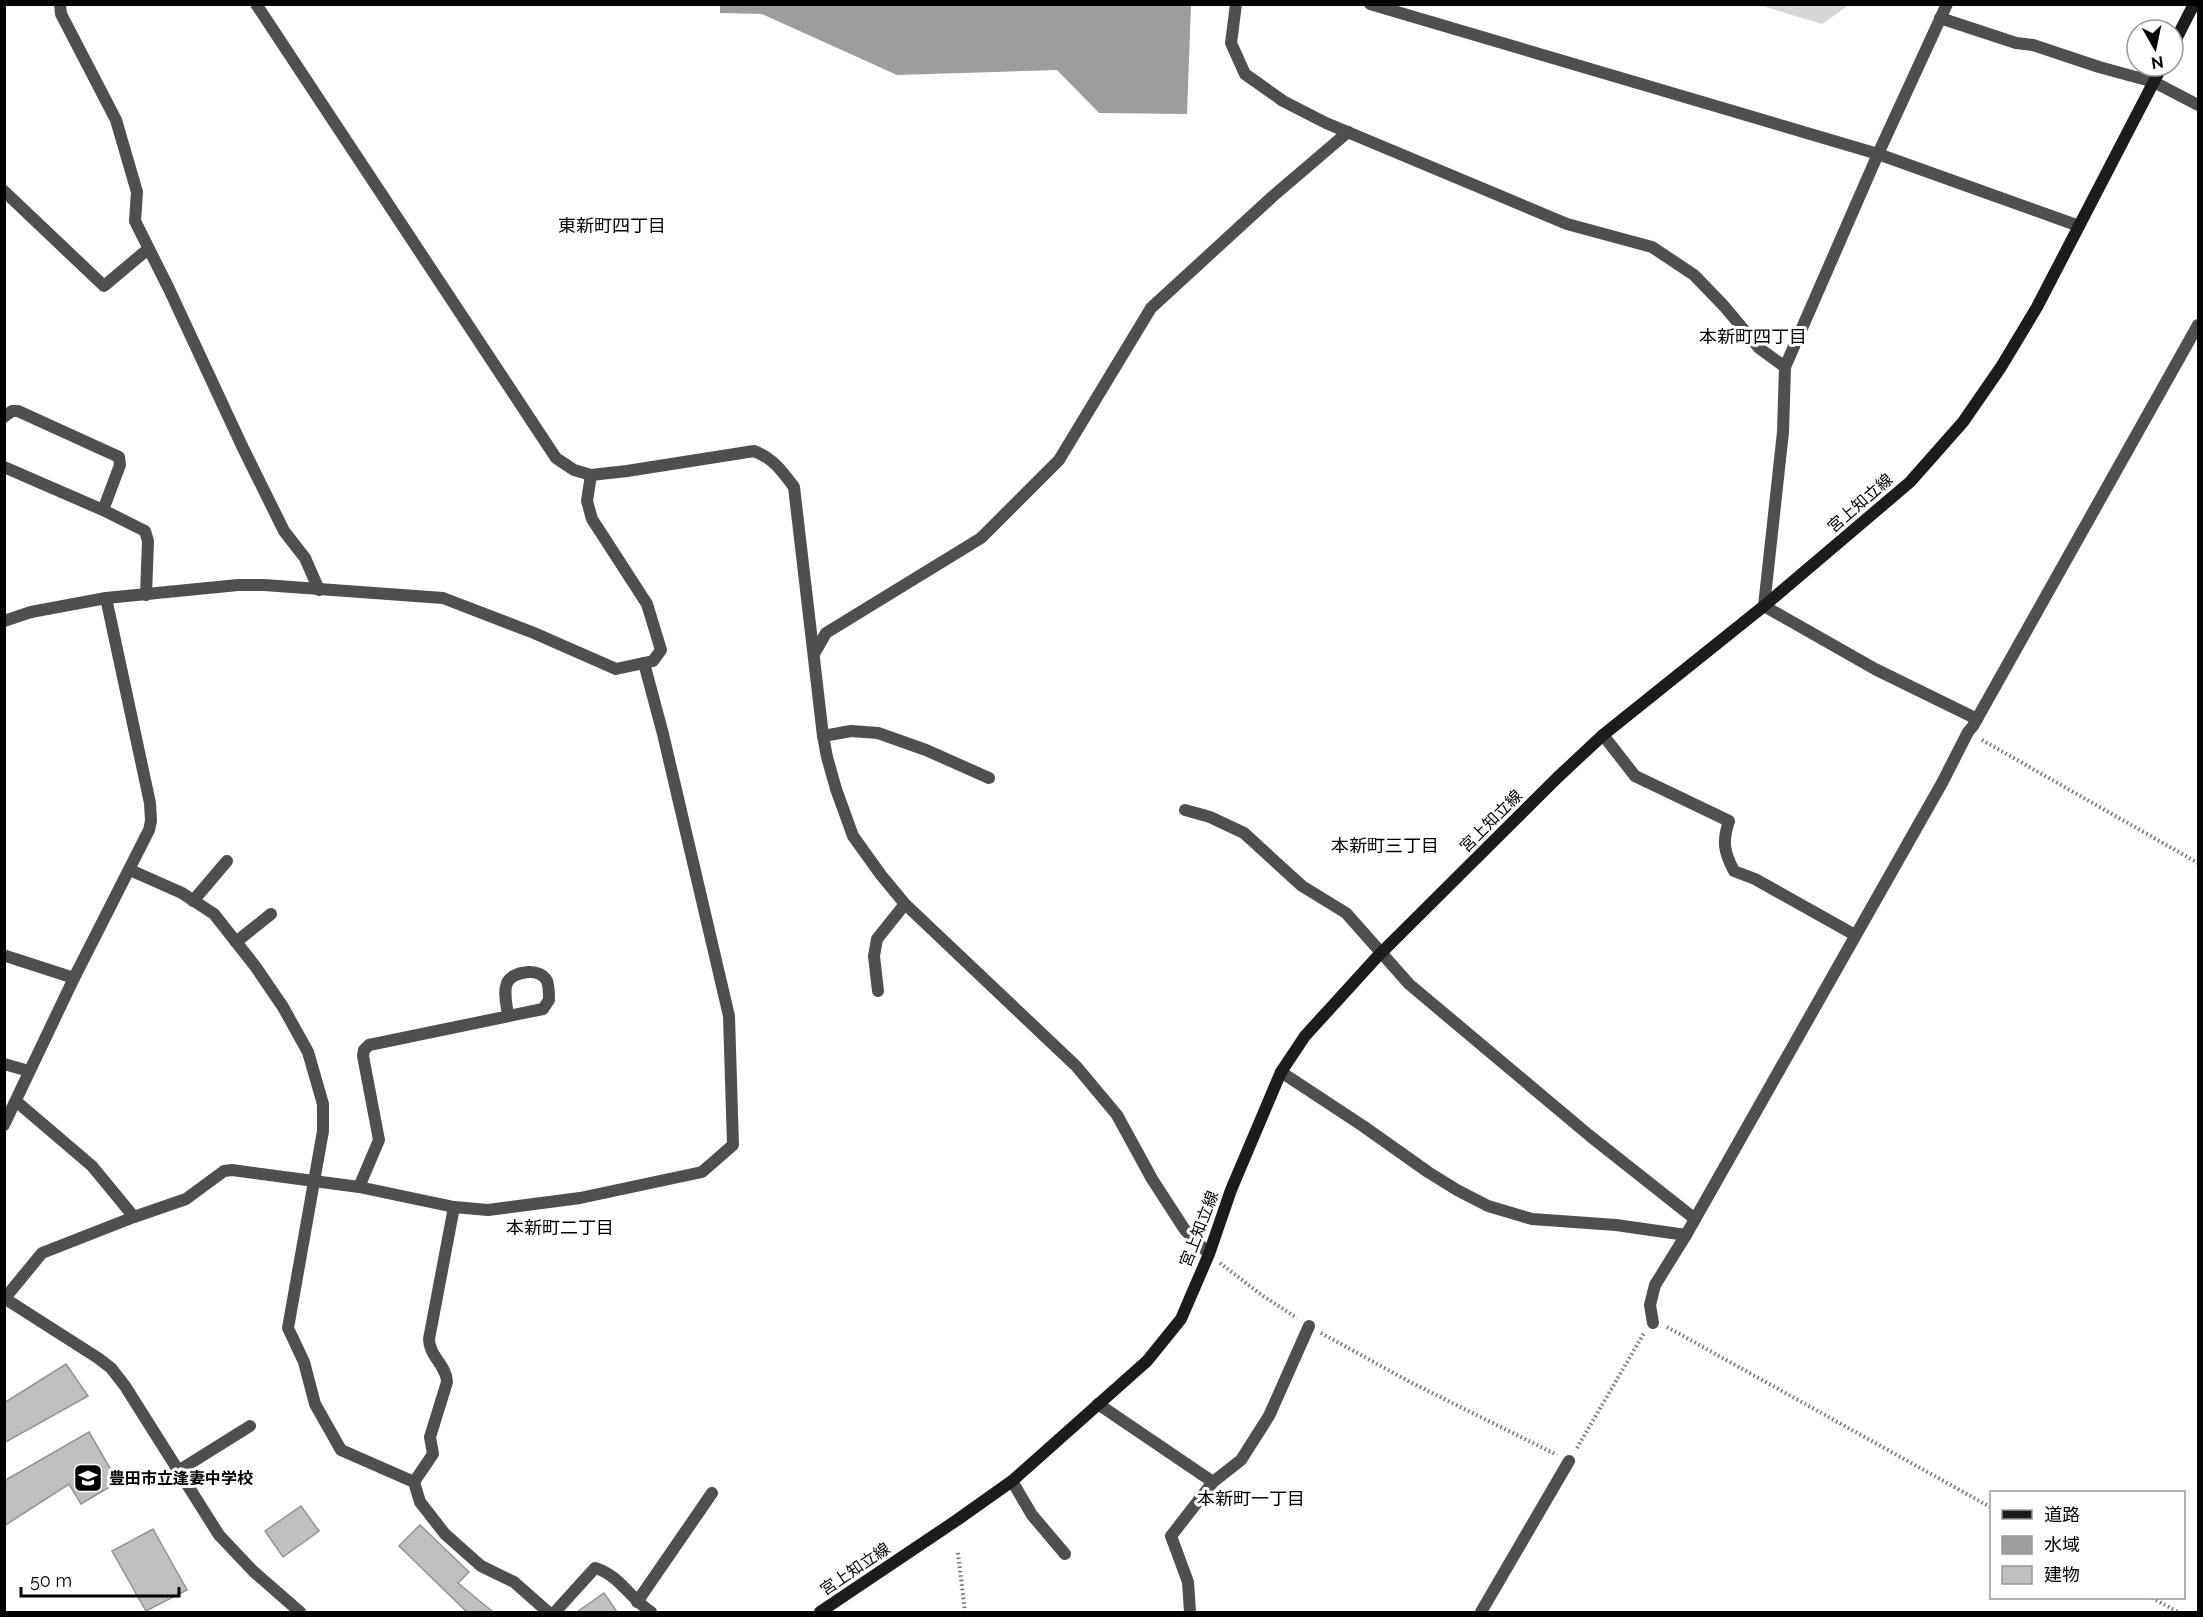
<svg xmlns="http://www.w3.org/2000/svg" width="2203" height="1617" font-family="Raleway,'Noto Sans JP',sans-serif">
	<rect width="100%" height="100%" fill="#fff"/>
	<polygon fill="#d6d6d6" points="1759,5 1849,4 1849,5 1822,24"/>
	<polygon fill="#9d9d9d" points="720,5 1191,5 1187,114 1099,113 1057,70 897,75 762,14 720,13"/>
	<g fill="#bfbfbf" stroke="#939393" stroke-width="1.5">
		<polygon points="66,1364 88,1396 4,1443 4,1403"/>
		<polygon points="89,1432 118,1482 81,1504 69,1484 4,1526 4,1481"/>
		<polygon points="301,1506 319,1531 283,1557 265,1531"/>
		<polygon points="420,1525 469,1572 458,1583 493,1612 467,1612 399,1546"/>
		<polygon points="153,1529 187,1590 146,1611 112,1551"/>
		<polygon points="604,1593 617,1612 577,1612"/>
	</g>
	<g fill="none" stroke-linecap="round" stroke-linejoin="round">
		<g stroke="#717171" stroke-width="4" stroke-dasharray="1.5 3" stroke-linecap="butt">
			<polyline points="1982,740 2198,863"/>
			<polyline points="1220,1263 1263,1296 1297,1318"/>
			<polyline points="1667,1327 1992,1508"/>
			<polyline points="1321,1333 1410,1382 1557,1455"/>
			<polyline points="1577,1448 1644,1333"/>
			<polyline points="958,1553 965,1612"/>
			<polyline points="2152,1598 2178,1612"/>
		</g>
		<g stroke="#4f4f4f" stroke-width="12">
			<polyline points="60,4 61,14 116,120 137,192 135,221 169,289 242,446 284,531 305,558 319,590"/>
			<polyline points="1236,4 1231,43 1245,74 1283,101 1326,123 1567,224 1652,247 1694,275 1724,306 1759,348 1785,367"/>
			<polyline points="1370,4 1878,154 2079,226"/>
			<polyline points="1947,4 1878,154 1785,367 1783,432 1764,606 1875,669 1977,719"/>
			<polyline points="1940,18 2016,43 2033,45 2099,67 2154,82 2198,105"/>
			<polyline points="4,191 104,286 148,249"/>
			<polyline points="4,417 12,411 18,411 119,457 120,465 103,510"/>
			<polyline points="4,467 103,510 145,531 148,541 146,595"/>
			<polyline points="4,621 31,612 106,598 238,585 264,585 443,598 534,633 616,669 653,661 661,650 647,604 592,519 587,501 591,475"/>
			<polyline points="814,654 826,633 981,538 1059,460 1151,308 1272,197 1348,132"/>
			<path d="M1603,735L1635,776L1729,821C1722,842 1724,852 1734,871L1755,879L1855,935"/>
			<polyline points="823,736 851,731 878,733 926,750 989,778"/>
			<polyline points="1185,810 1210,817 1244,833 1302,886 1346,913 1409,984 1590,1136 1695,1219"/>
			<path d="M130,870L182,893L214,914L255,966L283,1007L308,1052L323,1104V1131L288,1328L304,1362L315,1404L341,1450L414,1482L433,1454L430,1437L447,1382C447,1366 429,1356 429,1339L454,1207"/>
			<polyline points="193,901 227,861"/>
			<polyline points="236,942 271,914"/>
			<polyline points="6,956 74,978"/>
			<polyline points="878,991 874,956 877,939 905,904"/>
			<polyline points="4,1064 29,1071"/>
			<polyline points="1281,1072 1363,1126 1428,1172 1457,1190 1488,1206 1532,1219 1616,1225 1686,1235"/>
			<polyline points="17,1102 92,1166 134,1217"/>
			<polyline points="4,1125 74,978 149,830 151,821 150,803 106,598"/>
			<path d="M359,1187L379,1140L363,1056L364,1050L369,1045L543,1009L549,1000C549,994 549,986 547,981C540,967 512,971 507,983C503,993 507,1005 508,1016"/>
			<polyline points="4,1298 98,1358 111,1368 125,1386 219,1535 253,1571 300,1612"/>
			<polyline points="5,1298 42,1253 134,1217 186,1199 224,1171 232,1170 359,1187 454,1207 488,1210 580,1198 702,1172 733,1145 729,1016 663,734 644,663"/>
			<polyline points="1653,1323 1650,1305 1655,1285 1686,1235 1942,783 1968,732 1973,726 2198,325"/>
			<polyline points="1098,1404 1213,1482 1241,1460 1269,1416 1309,1326"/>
			<polyline points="178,1471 250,1426"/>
			<polyline points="1012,1481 1032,1515 1065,1554"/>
			<polyline points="414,1482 420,1502 445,1534 481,1566 514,1582 548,1612"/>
			<polyline points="637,1602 712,1493"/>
			<path d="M555,1612L595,1568C618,1574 631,1599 651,1612"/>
			<polyline points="1190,1612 1188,1582 1171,1536 1213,1482"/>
			<polyline points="1481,1612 1569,1461"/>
		</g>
		<path stroke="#4f4f4f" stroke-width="12" d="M256,4L556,458L574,470L591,475L627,471L754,451C773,458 782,471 794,487L823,736L827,757L836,789L853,836L881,875L905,904L1076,1066L1117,1115L1152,1179L1185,1230L1209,1254"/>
		<g stroke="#1c1c1c" stroke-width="12">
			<polyline points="2173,45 2194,4"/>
			<polyline points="820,1612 957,1520 1012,1481 1147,1361 1181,1319 1209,1254 1231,1190 1281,1072 1305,1036 1377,957 1558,777 1603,735 1764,606 1910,482 1963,422 2001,367 2037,307 2162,66"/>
		</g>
	</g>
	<defs>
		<g id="school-square" transform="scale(1.5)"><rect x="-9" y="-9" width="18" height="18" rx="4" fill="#000" stroke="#fff"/><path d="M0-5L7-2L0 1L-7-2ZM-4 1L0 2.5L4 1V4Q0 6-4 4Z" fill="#fff"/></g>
	</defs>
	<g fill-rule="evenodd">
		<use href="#school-square" x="88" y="1478"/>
	</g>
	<g text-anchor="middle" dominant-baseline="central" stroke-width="6" stroke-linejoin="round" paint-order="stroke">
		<g font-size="16" fill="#000" stroke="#fff">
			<text transform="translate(1860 503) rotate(-41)">宮上知立線</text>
			<text transform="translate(1491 821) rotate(-45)">宮上知立線</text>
			<text transform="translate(1199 1229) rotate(-69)">宮上知立線</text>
			<text transform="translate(855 1569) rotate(-34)">宮上知立線</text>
		</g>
		<g font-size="16" font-weight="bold" fill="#000" stroke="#fff" text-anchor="start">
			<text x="109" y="1478">豊田市立逢妻中学校</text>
		</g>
		<g font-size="18" fill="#000" stroke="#fff">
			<text x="612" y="225">東新町四丁目</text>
			<text x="1753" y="336">本新町四丁目</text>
			<text x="1385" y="845">本新町三丁目</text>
			<text x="560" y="1227">本新町二丁目</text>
			<text x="1251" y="1498">本新町一丁目</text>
		</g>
	</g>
	<rect width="2203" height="1617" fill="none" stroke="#000000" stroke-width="12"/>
	<rect x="1990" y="1491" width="195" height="108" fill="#ffffff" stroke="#999999" stroke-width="1.5"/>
	<rect x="2002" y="1510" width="30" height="9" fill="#1c1c1c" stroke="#999999" stroke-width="1.5"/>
	<text x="2044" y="1521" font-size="18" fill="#000000">道路</text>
	<rect x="2002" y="1536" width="30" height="18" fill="#9d9d9d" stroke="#999999" stroke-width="1.5"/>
	<text x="2044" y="1551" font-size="18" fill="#000000">水域</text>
	<rect x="2002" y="1566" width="30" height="18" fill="#bfbfbf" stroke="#999999" stroke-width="1.5"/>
	<text x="2044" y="1581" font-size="18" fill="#000000">建物</text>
	<g transform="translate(2155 48) rotate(171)"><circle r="28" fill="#ffffff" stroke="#999999" stroke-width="1.5"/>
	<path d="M0-4.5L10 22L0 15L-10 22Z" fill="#000000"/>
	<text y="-9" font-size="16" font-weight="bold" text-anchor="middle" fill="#000000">N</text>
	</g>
	<path d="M21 1587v9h158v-9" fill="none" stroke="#000000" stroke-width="3"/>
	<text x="30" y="1587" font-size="18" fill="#000000" stroke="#ffffff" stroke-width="4.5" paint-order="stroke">50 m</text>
</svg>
